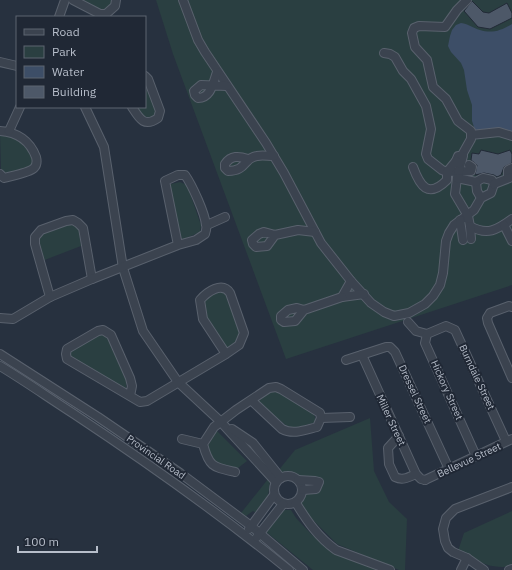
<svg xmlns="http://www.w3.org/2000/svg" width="512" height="570" font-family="'IBM Plex Sans',sans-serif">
	<rect width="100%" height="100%" fill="#27313f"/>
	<g fill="#2a3f41">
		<polygon points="81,0 113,0 113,5 106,11 103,11"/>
		<polygon points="156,0 512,0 512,285 286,359 173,54"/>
		<polygon points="145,87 157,110 156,115 148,120 142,117 136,107 145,107"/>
		<path d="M0,133C21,135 25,144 34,160L31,167L6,173L1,169Z"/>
		<polygon points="180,182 187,185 201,225 200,232 182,240 170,189 171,184"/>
		<polygon points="68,223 74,223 79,229 81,246 42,261 38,240 42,234"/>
		<polygon points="224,291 229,294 241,331 237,342 227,348 205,318 202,302 213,292"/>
		<polygon points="99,334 107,336 127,377 126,389 70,358 69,352"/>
		<polygon points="281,391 314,414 316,422 296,428 288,427 258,402 269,392"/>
		<path d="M370,418L374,471L389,502L407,519L405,570H399L337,544L305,512L299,504C307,496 304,488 301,478L291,472H280L278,471L295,450Z"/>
		<polygon points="216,430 247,461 238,468 217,464 210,454 208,446"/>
		<polygon points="268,479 270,482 268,496 256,513 253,511 246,516 241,513"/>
		<polygon points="284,510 291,510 296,518 311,534 336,555 384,570 313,570 265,531"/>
		<path d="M512,511V566C491,570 476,561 458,551L464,533Z"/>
	</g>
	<path fill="#3d4e67" d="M461,23C469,24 473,28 480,30C492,34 502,30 512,24V133L479,132L475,130L472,121V105L467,90L464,70L461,63L451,52L448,46L450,36L452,30L456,25Z"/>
	<g fill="#4d5868" stroke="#222a37">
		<polygon points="472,1 483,12 489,13 507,3 512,13 512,18 490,29 478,27 464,11"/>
		<polygon points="481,150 498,154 510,150 512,154 512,163 504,167 501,175 497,177 494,175 484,173 475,175 477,165 471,160 472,153 479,154"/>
	</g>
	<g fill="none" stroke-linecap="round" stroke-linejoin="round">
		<g stroke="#59616d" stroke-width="10">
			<g id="minor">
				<polyline points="73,0 100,14 106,14 115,6 116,0"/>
				<polyline points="183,0 198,40 205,52 266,143 284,173 321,243 351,281 371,303 384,312 394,316 409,313 425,304 433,296 440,285 443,273 446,241 449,233 454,225 474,210 481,198 491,193 494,184 492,180 483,178 476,182 477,191 481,198"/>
				<polyline points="59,17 65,0"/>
				<polyline points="384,53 390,54 395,57 403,71 411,79 426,106 431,129 426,154 428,159 442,170 447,172 471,171 472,167 469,165"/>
				<polyline points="0,62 17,66"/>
				<path d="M217,72C213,83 211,98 198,98L195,95L194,91L201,85L227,86"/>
				<polyline points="85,107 104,147 123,268 143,331 178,382 220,421 276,482"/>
				<path d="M132,107C139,118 144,128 158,118L160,111L148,79L145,76"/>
				<path d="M0,131C17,132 30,141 36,157C37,161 37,165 34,168C29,173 11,176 4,178L0,174"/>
				<polyline points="9,131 20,107"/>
				<polyline points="471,135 499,132 512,136"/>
				<polyline points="462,155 471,139 471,131 458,121 446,99 433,87 427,60 415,47 412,33 414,28 419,26 445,27 457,10 467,0"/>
				<path d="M248,159C239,156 231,155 225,164V168L228,171C247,171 243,158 257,156C262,155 268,156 274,156"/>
				<path d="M456,161L458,156H463L457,178L455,194L468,216L470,226C487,236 497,230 512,219"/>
				<path d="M413,167C420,186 428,199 447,180V172L456,161L459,163"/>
				<polyline points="457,178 476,182"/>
				<polyline points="508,178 508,170 512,168"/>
				<polyline points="494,184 512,177"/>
				<polyline points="460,220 463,240"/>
				<polyline points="207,225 225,217"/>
				<polyline points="504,225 512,241"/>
				<polyline points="470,226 471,239"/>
				<polyline points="275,235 267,246 256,247 253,244 252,240 259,234 264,232 275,235 298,230 315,232"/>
				<polyline points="351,281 342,297 364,294"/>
				<polyline points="50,297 35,244 35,237 41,230 66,221 73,220 78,223 83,228 92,279"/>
				<polyline points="512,307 509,306 490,313 487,318 488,323 512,378"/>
				<polyline points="304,310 295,321 284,322 281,320 281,316 288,310 297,308 304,310 342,297"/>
				<path d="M0,318L13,319L50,297L92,279L178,245L196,240L205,234C206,231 207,228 206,225C205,213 192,185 185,175H178L165,181L178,245"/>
				<polyline points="408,322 416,331 427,334"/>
				<polyline points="0,354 98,417 180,473 251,526 303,570"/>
				<polyline points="362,355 416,474 421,479 425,480"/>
				<polyline points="346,360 386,347 390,347 395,352 449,469"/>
				<path d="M0,366C25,381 49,398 74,414C148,463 220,514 289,570"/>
				<path d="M130,396L132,386L130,378L111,335L103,330L98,331L67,349L66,354L67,359L140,402L147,401L226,354L239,345L244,333L230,293C222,281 207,292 200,300L203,319L226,354"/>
				<polyline points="321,418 350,417"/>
				<polyline points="232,429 253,443 281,478"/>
				<path d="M399,436L388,448L389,464L395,477C403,481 409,477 416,474"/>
				<polyline points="182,439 203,444"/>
				<polyline points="476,456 425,343 427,334 446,326 455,330 506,441"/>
				<path d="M235,472C213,467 209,467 203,444L214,427L236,410L269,388L276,387L281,389L320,413L321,418L317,427C305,430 293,435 282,429L251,400"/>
				<circle cx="288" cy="490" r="14"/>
				<polyline points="298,480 315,481 319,482 316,489 303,490"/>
				<polyline points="425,480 512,439"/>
				<path d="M296,503C307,521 318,537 336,550L390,570"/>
				<polyline points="249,529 274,495"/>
				<polyline points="257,537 283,504"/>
				<polyline points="461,570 467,558"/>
				<polyline points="484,570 467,558 453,552 448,548 445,541 443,529 446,518 455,509 512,487"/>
				<polyline points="509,570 512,569"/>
			</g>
		</g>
		<use href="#minor" stroke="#3b434f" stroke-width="8"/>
	</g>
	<g text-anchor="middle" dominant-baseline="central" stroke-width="4" stroke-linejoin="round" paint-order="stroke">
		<g font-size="10" fill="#b7beca" stroke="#202835">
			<text transform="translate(477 377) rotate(65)">Burndale Street</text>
			<text transform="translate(447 390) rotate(66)">Hickory Street</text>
			<text transform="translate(415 394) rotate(65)">Dressel Street</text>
			<text transform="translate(391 420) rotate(65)">Miller Street</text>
			<text transform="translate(156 457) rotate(35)">Provincial Road</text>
			<text transform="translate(469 460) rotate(-25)">Bellevue Street</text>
		</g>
	</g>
	<rect x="16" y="16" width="130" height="92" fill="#202835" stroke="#5c6471"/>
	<rect x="24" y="29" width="20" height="6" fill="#3b434f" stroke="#5c6471"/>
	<text x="52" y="36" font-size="12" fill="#b7beca">Road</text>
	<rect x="24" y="46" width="20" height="12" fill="#2a3f41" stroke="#5c6471"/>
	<text x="52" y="56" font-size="12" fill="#b7beca">Park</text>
	<rect x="24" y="66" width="20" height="12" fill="#3d4e67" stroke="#5c6471"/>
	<text x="52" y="76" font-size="12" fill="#b7beca">Water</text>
	<rect x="24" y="86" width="20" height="12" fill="#4d5868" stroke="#5c6471"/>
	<text x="52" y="96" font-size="12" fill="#b7beca">Building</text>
	<path d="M18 546v6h79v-6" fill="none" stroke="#b7beca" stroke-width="2"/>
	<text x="24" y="546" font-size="12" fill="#b7beca" stroke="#202835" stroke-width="3" paint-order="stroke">100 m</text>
</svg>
